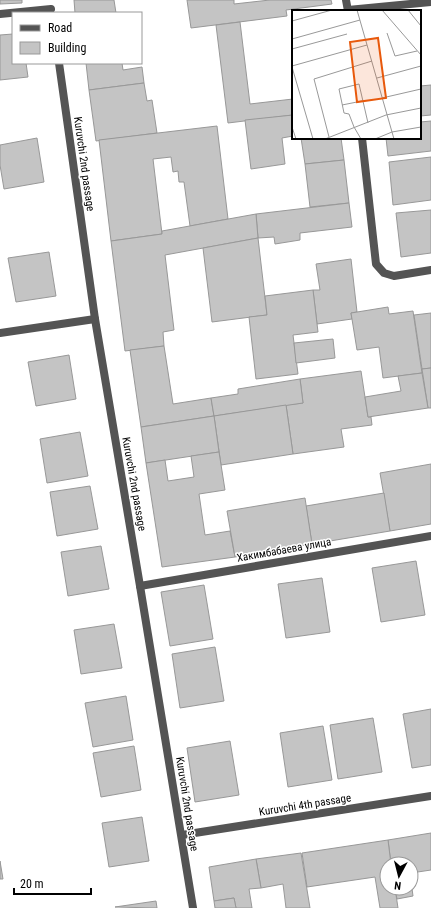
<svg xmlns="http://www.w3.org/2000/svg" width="431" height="908" font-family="'Roboto Condensed',sans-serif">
	<rect width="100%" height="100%" fill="#fff"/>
	<g fill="#c4c4c4" stroke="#989898">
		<polygon points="0,0 22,0 22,3 0,4"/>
		<polygon points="74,0 114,0 116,13 75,13"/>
		<polygon points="187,0 234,0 234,4 270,0 331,0 332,4 286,10 287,16 191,28"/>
		<polygon points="240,22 250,104 293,99 293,115 228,123 216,25"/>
		<polygon points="13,34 13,63 26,63 28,77 0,80 0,35"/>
		<polygon points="86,63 122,63 123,70 142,67 144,83 89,90"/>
		<polygon points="144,83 147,101 152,100 157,133 96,141 89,90"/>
		<polygon points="431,85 431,115 420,116 420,86"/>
		<polygon points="293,115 293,136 282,138 285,164 251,169 245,120"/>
		<polygon points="431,121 431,151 388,156 386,138 420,138 420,122"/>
		<polygon points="217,126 228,219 190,226 184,182 179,182 178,171 173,172 171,157 153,159 162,234 111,241 99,140"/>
		<polygon points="37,138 44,182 4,189 0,165 0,145"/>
		<polygon points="301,138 341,138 344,160 305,164"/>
		<polygon points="431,157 431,200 393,205 389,162"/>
		<polygon points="344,160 349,203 310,207 305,164"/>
		<polygon points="349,203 352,227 300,233 300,240 275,244 274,237 258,238 256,214"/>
		<polygon points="431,210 431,253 401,257 396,213"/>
		<polygon points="256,214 258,238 165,255 174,330 163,332 164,346 125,351 111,241 162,234 162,231"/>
		<polygon points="258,238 267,315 212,322 203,248"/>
		<polygon points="49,252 56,296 16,302 8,258"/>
		<polygon points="351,259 357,312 351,313 352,319 317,324 313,290 320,290 316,264"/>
		<polygon points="313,290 318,332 293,335 298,374 256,379 249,317 267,315 265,296"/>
		<polygon points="388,307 389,314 413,311 422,373 383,378 379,347 357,350 351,313"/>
		<polygon points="431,313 431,368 422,369 414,315"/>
		<polygon points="333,339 335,358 296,363 294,343"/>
		<polygon points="164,346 173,404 211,398 214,416 141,427 130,350"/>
		<polygon points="69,355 76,399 36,406 28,362"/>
		<polygon points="431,368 431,408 428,408 422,369"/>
		<polygon points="361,371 368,417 371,417 372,425 341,429 344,447 293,454 286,405 303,403 300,379"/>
		<polygon points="422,373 428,408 368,417 365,397 401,391 398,376"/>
		<polygon points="300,379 303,403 214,416 211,398 238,394 238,389"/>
		<polygon points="286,405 293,454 221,465 214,416"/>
		<polygon points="214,416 219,452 146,463 141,427"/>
		<polygon points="80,432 88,476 47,483 40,439"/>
		<polygon points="219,452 225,490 199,494 205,535 230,531 235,557 162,567 146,463 165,460 168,481 194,477 191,456"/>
		<polygon points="431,464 431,524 390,531 380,473"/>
		<polygon points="90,486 98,529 57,536 50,492"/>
		<polygon points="384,493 390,531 312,544 306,506"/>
		<polygon points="305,498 312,544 235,557 227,511"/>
		<polygon points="101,546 109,589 68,596 61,552"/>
		<polygon points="416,561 425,615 381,622 372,568"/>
		<polygon points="322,578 330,632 286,638 278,584"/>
		<polygon points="204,585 213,639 170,646 161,592"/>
		<polygon points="114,624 122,668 81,674 74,630"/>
		<polygon points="215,647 224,701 180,708 172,654"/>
		<polygon points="126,696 133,740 93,747 85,703"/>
		<polygon points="431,709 431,765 412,768 403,714"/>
		<polygon points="373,718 382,772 338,779 330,725"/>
		<polygon points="323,726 332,780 288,787 280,733"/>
		<polygon points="230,741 239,795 195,802 187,748"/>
		<polygon points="134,746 141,790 101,797 93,753"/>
		<polygon points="142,817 149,861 109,867 102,823"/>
		<polygon points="431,833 431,870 411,873 411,864 391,864 388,840"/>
		<polygon points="388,840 391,864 387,864 387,888 395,888 398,908 380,908 375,877 307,887 302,853"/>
		<polygon points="301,853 310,908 286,908 283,884 261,888 256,859"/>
		<polygon points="256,859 261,888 249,889 252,908 236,908 234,898 214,901 209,867"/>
		<polygon points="0,861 3,879 0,879"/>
		<polygon points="411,881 413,896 397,899 395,888 411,888"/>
		<polygon points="234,898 236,908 215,908 214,901"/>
		<polygon points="156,901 157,908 115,907"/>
	</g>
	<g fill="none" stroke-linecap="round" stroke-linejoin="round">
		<g stroke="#545454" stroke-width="8">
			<polyline points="346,0 348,11"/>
			<polyline points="348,10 431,2"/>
			<polyline points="0,14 51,9"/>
			<polyline points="59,63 95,319 140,586 193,908"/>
			<polyline points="362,138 376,264 384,273 394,276 431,270"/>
			<polyline points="0,333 95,319"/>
			<polyline points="140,586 431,536"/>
			<polyline points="182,835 431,796"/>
		</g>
	</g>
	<g text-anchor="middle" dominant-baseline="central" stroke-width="3" stroke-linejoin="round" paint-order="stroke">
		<g font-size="11" fill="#000" stroke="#fff">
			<text transform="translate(84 164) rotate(82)">Kuruvchi 2nd passage</text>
			<text transform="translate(134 484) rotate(80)">Kuruvchi 2nd passage</text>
			<text transform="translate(284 550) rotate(-10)">Хакимбабаева улица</text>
			<text transform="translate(187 804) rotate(81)">Kuruvchi 2nd passage</text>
			<text transform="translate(305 805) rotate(-9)">Kuruvchi 4th passage</text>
		</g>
	</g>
	<g transform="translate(292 10)">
		<rect width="129" height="129" fill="#fff"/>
		<path fill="none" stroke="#999" stroke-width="1" d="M65,0L102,129M90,0L129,45M116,0L129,16M0,11L40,0M95,23L103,46L125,41M0,29L68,10M0,39L55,24M0,56L75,35M0,57L21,129M85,68L129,56M90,88L129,79M50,95L70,91M0,117L4,129M62,117L57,104L52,103L47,79L67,74L76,113M62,117L69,129M37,127L22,69L80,51M33,129L94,105L129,98M83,129L100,122L129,117"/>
		<path fill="#e8590c" fill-opacity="0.15" stroke="#e8590c" stroke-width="2" d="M86,28L94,88L65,92L58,32Z"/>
		<rect width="129" height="129" fill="none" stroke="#000" stroke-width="2"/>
	</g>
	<rect x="12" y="12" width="130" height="52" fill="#ffffff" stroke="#999999"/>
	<rect x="20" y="25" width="20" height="6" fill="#545454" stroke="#999999"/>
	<text x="48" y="32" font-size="12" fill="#000000">Road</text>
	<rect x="20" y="42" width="20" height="12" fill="#c4c4c4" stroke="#999999"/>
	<text x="48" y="52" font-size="12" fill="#000000">Building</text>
	<g transform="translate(399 876) rotate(187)"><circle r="19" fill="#ffffff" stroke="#999999"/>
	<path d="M0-3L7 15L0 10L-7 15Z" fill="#000000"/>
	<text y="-6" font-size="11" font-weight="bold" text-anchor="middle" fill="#000000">N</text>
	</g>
	<path d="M14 888v6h77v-6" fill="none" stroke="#000000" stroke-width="2"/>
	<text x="20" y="888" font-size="12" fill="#000000" stroke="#ffffff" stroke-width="3" paint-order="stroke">20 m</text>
</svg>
